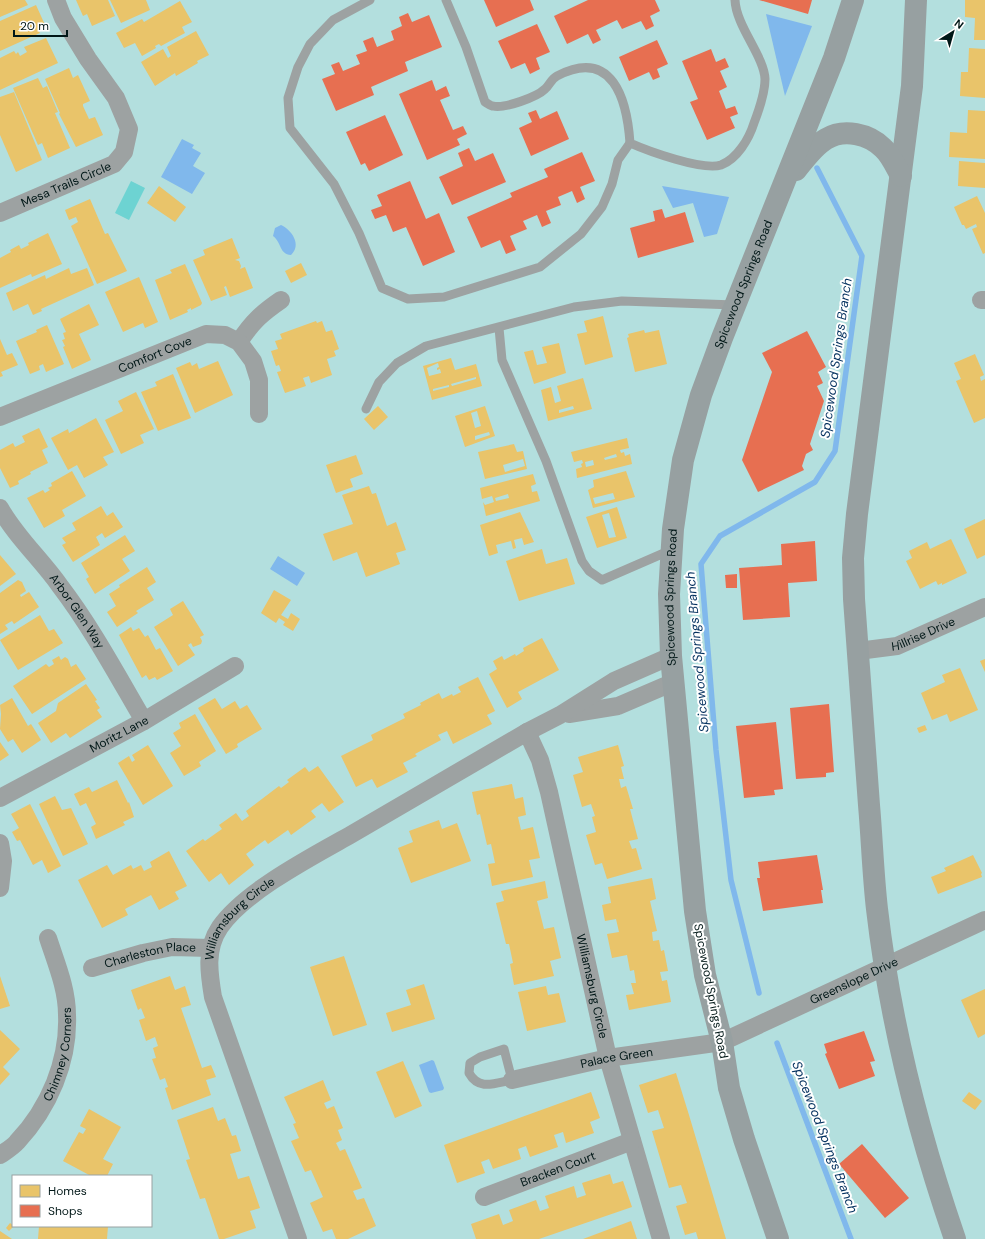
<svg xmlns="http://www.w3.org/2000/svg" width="985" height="1239" font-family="'DM Sans',sans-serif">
	<rect width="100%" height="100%" fill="#b3dfde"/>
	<polygon fill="#6dd3d2" points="131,181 145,188 129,220 115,213"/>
	<g fill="#80b8ec">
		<polygon points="766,14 812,26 785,96"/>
		<polygon points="182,139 194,145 192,148 201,153 193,166 205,173 192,194 161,177"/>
		<polygon points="662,186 729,197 717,234 704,237 693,203 673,208"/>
		<path d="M281,225C292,230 302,245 291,255C279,254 282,243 273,236L275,228Z"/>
		<polygon points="278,556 305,573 297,586 270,569"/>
		<polygon points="432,1060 434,1061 444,1088 443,1090 431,1093 429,1092 419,1065"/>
	</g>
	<g fill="#e9c46a" fill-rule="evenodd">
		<polygon points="0,0 25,0 28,5 0,17"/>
		<polygon points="76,0 108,0 115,16 92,26 87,14 83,16"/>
		<polygon points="110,0 146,0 150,10 121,23"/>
		<polygon points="965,0 985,0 985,40 974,40 975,18 965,17"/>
		<polygon points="180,1 192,22 182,27 185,33 161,46 159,44 155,46 156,48 142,56 135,43 124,48 116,33 142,19 144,22"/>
		<polygon points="36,5 46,27 38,30 40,33 0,51 0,21"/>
		<polygon points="196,31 209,55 197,61 198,63 176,76 175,73 155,86 141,62 163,49 168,58 171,56 167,47"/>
		<polygon points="46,38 58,63 0,90 0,58 14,51 16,54 18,52 20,56 27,52 24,47"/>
		<polygon points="969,48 985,49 985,98 960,96 961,72 968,72"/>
		<polygon points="69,68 73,78 78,75 90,101 83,104 83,106 89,119 95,117 103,135 76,147 59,114 60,113 45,79"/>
		<polygon points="38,78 43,88 47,86 58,112 55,113 70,148 48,158 42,143 38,145 13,88"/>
		<polygon points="14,92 42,160 16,172 0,135 0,97"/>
		<polygon points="968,110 985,111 985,159 949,157 950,132 967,133"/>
		<polygon points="959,161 985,163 985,188 958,186"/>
		<polygon points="159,186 186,207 175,222 147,203"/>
		<polygon points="977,196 985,213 985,253 983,254 972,229 977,227 976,224 966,229 964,225 962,225 954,207"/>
		<polygon points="90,199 105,234 108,233 127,271 97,284 71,226 78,222 76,217 69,220 65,210"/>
		<polygon points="48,233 62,264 32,277 31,274 0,288 0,258 11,252 10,250 19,245 21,249 29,245 28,243"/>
		<polygon points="232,238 240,258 235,260 239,261 241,266 240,269 245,267 253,288 230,297 226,286 224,287 227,295 211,301 193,260 205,255 203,250"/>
		<polygon points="301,263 307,275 291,283 285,271"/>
		<polygon points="185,264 202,303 201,305 191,310 191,308 187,310 188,312 170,320 155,280 172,273 170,270"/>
		<polygon points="69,268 71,274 87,268 94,285 41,309 42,311 33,315 28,304 13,311 6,293 45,275 46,279"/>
		<polygon points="139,277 158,322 145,328 143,323 123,332 105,292"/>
		<polygon points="89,304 99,325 79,334 91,360 72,369 63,347 65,346 62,340 65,339 63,333 66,332 60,319"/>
		<polygon points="603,316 613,357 585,365 577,334 587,332 584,321"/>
		<polygon points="316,321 317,323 322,321 326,332 332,330 339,349 334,351 336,356 327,359 332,375 311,383 309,376 303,378 306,386 285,393 277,372 281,371 279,365 276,366 271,351 278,349 275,341 282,339 280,334"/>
		<polygon points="47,325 64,364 46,372 43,364 39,366 40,370 30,374 16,341 37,332 36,330"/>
		<polygon points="644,330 645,333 659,330 667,364 635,372 627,338 629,337 628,334"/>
		<polygon points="0,339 7,355 12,353 18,365 1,372 3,376 0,377"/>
		<polygon points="559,343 566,373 534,384 524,352 533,350 537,365 547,363 542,347"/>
		<polygon points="975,354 984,375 980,377 981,381 985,379 985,418 974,423 956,381 961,379 954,363"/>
		<path d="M451,358L455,370L476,364L482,386L432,400L423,366ZM438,363L439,367L437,368V370L440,369L441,373L429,376L427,368ZM476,377V379L452,386L451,384ZM449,385V387L433,391V389Z"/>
		<polygon points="218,361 233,395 195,413 176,368 190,362 192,366 197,363 199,369"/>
		<polygon points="173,374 191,418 158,431 141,392 157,386 155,382"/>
		<path d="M583,378L592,409L548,421L541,390L551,387L555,403L561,401L557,386ZM573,406L574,409L559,413V410Z"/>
		<polygon points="136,392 154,429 140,435 144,443 121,454 105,420 123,411 118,401"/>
		<polygon points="378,406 388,417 374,430 364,419"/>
		<path d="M485,406L495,436L465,447L455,416ZM477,411L481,426L475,428L471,413ZM489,432L490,435L475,440V436Z"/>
		<polygon points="96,418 114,452 103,457 108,465 84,478 77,465 68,470 51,438 68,429 69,433"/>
		<polygon points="39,428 48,447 42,450 48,463 30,472 31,474 18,481 19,484 10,488 0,468 0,450 13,443 15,447 25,442 22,436"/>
		<path d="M627,438L629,448L620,450L621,453L624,452L625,456L630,454L632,464L577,478L576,469L582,467L581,464L583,463L582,460L574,462L571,452ZM616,454L617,457L605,460L604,458ZM593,460L594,465L586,467L585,462Z"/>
		<path d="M514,444L517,452L523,451L527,469L485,479L478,452ZM523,459L525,466L505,472L503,465Z"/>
		<polygon points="356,455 363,474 350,479 353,487 336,493 326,465"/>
		<polygon points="72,471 86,496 62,510 65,516 44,528 27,498 43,490 45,493 50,490 48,488 52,486 51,483"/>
		<path d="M626,471L635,497L593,508L588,490L594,487L593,480ZM613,493L615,499L595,504L593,498Z"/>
		<path d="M533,474L536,484L531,486L532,492L537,491L540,501L486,516L483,502L485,505L494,502L492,496L482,499L480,488ZM508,494L509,498L496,501L495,498Z"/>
		<polygon points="369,486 372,494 376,493 387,526 396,522 406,550 396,553 400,564 366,577 357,552 333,561 323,534 353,524 342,495"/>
		<polygon points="101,506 107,516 113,512 123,527 105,538 102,533 96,537 100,545 73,562 62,545 66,543 62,538 76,530 72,523"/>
		<path d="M617,507L627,538L597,548L586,517ZM609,513L616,537L609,538L602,515Z"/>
		<polygon points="520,512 534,542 524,545 522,538 514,540 516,548 513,549 511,541 496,545 498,553 489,556 480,525"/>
		<polygon points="985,519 985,555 977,559 964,529"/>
		<polygon points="125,535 135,551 122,559 130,571 95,594 86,579 89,577 81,563"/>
		<polygon points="951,539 967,573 942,585 942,583 938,585 936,581 920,589 906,561 912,558 909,551 927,542 930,549"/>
		<polygon points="542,549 546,564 567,558 575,584 519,601 506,561"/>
		<polygon points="0,555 16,574 0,586"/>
		<polygon points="147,567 156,582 147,588 154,600 136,611 138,613 117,627 107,612 116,606 109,594 120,587 119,585"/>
		<polygon points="18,580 22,582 26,591 20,595 21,597 29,592 39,607 14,624 12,621 5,625 8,629 0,634 0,593"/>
		<polygon points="274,590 291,600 281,615 288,619 291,613 300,619 293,631 283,625 285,622 279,618 276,623 261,613"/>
		<polygon points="183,601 204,635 200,637 202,641 201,644 193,647 191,643 188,645 195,655 178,666 154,627 173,615 170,609"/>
		<polygon points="40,615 49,631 54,629 63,643 18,670 0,640"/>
		<polygon points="131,627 133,631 139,628 145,637 148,635 156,650 160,648 173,671 157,680 155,677 149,680 146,675 142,678 119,635"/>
		<polygon points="542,638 559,670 518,692 522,699 507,708 489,674 497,669 493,661 502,656 504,660 515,654 516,656 524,651 523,648"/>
		<polygon points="59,656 61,660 65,657 68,659 71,667 76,664 86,679 32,714 13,686 46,664 49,667 54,664 52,660"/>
		<polygon points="985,659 985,672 980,661"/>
		<polygon points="960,668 978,710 950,722 947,714 932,720 921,693 945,682 942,675"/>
		<polygon points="478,677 495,711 487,715 492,724 453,744 447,731 438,735 441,740 415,754 417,756 403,763 408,772 377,788 372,779 356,787 341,756 373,740 371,735 405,718 403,714 421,705 420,703 439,693 442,699 452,694 453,696 461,692 458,687"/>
		<polygon points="86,684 97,700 95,701 100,708 97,710 102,717 70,738 66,733 51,743 38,723 56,711 58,703"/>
		<polygon points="12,698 28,726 31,724 41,740 22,753 13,739 8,742 0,729 1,714 0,705"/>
		<polygon points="215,698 222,709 235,701 240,709 247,705 262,729 237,744 238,747 226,754 198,708"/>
		<polygon points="195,714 216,751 199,762 201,766 184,776 170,753 181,746 173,733 181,728 179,723"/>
		<polygon points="925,725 927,730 919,733 917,728"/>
		<polygon points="0,742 9,755 0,761"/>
		<polygon points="148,745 173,786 143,805 118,763 129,756 132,762 135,760 132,755"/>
		<polygon points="618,745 624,766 621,767 624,779 619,779 621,788 626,786 633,809 630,809 638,839 629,841 632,849 636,848 642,869 607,879 602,863 595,865 586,835 596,832 592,817 595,816 591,804 582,807 573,775 583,772 578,757"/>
		<polygon points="318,766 344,802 329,812 322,803 311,811 316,817 291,835 288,830 268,844 265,840 246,854 254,865 229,885 221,873 209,882 186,851 203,839 205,841 222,829 219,825 236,813 242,821 249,816 246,811 279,786 281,788 289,782 287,780 305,767 309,772"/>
		<polygon points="117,780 128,803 129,802 134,817 123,822 125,825 96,839 91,827 96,824 86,803 80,806 74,794 89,787 92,792"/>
		<polygon points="512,784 515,799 523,797 526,815 518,817 521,830 533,827 540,858 529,860 533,877 492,886 488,864 495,863 491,844 487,845 480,814 477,815 472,792"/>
		<polygon points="55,796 62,810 71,808 88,844 63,856 39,804"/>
		<polygon points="30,804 61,866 48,873 42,860 33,865 20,840 17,841 12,832 19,828 11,814"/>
		<polygon points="439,820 442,829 457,823 471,861 411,883 398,848 413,842 409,831"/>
		<polygon points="169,851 187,886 175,892 179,899 159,910 151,895 125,909 128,915 102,928 78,880 107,865 113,875 131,865 133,869 141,865 144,871 152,867 150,862"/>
		<polygon points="973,855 982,873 981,874 982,877 938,894 931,877 946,871 944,868"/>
		<polygon points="652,878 656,899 650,901 657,931 652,932 653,941 659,940 661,951 664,950 668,971 660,972 662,981 667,980 671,1002 629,1010 626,995 634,994 631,983 636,983 634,970 630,971 627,955 612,958 607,934 619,932 616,919 605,921 602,905 611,903 608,887"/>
		<polygon points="545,881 548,898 537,901 544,929 554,927 561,958 550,961 554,976 514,985 510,964 513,963 509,944 506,944 496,903 504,901 501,891"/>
		<polygon points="344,956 367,1025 333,1036 310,967"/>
		<polygon points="0,976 10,1006 0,1009"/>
		<polygon points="170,976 175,990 185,986 191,1005 181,1008 202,1068 211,1065 216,1077 206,1080 211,1095 172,1110 165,1088 168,1087 165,1078 160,1080 152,1059 156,1058 153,1048 158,1046 155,1037 146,1041 139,1020 145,1018 141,1008 138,1010 131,990"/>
		<polygon points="424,984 435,1019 392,1032 386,1013 411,1005 406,990"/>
		<polygon points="546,986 548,995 559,993 566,1022 527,1031 518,992"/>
		<polygon points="985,989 985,1034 978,1038 961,1000"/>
		<polygon points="0,1030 20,1049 3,1067 10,1074 0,1085"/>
		<polygon points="403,1061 422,1106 395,1118 376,1072"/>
		<polygon points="676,1073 689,1115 726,1239 698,1239 696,1232 685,1235 676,1206 687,1203 681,1185 669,1188 652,1131 664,1128 658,1110 648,1113 639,1085"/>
		<polygon points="323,1080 331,1100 324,1103 327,1109 334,1106 343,1128 338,1130 342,1140 336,1143 340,1151 345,1149 362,1188 353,1191 357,1200 364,1198 376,1226 348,1239 336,1239 332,1229 323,1232 310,1203 323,1197 311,1170 305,1172 291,1141 299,1138 293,1124 296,1123 284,1097"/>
		<polygon points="591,1092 600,1118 590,1122 594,1133 566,1143 563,1132 554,1135 558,1147 530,1157 526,1146 518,1149 521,1159 493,1169 489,1159 481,1162 485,1173 457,1183 444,1145"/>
		<polygon points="969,1092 982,1101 975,1110 962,1101"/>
		<polygon points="213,1107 218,1121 225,1118 232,1136 236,1135 241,1151 230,1154 238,1179 249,1176 260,1208 250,1211 256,1228 224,1239 219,1239 205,1198 200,1199 186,1160 190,1159 177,1120"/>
		<polygon points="89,1109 121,1127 103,1159 113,1164 107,1176 91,1176 63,1161 79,1132 83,1134 86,1129 80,1126"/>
		<polygon points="610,1174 613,1184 623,1181 632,1207 539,1239 476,1239 471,1224 499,1214 503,1225 513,1221 509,1210 536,1200 540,1211 549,1208 545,1196 574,1186 577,1198 586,1195 582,1183"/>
		<polygon points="631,1221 637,1239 583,1239"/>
		<polygon points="10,1223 14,1226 9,1231 6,1228"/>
		<polygon points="39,1226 108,1226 107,1239 38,1239"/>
		<polygon points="0,1231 12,1239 0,1239"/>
	</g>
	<g fill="#e76f51">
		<polygon points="484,0 530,0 534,10 496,27"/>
		<polygon points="588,0 655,0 660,11 650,16 654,26 646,30 641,21 622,29 617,20 596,30 601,40 593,44 588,34 567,44 554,16"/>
		<polygon points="759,0 812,0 808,14"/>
		<polygon points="408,13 412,22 429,15 442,47 405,62 408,71 371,87 374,95 336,111 322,79 335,74 331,65 339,62 343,71 360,64 356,55 367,51 363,41 373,37 377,47 394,40 391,31 402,26 399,17"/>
		<polygon points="537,24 550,52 536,58 540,69 530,74 525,63 511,69 498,41"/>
		<polygon points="657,40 668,64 657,69 660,77 653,80 649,72 629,81 619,57"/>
		<polygon points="711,49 716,62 725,58 729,67 720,71 727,87 719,91 726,109 735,106 738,114 730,117 735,128 707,140 690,102 698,99 682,61"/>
		<polygon points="432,80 436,91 446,86 450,96 440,100 453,130 463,126 467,134 457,139 460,145 427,160 399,94"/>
		<polygon points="536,110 540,119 557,111 569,139 531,156 519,128 532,122 528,113"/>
		<polygon points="385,115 403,155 369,171 365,163 361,165 346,132"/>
		<polygon points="469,148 475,161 493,153 506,182 452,205 439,177 463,166 458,153"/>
		<polygon points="582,152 595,181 580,187 585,199 577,203 572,191 558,197 561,205 546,211 551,223 542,227 537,215 523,221 527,229 510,236 516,250 506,254 500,240 481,248 467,217 512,197 510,193 548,177 544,169"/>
		<polygon points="410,181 426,219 439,213 455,252 423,266 406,227 393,232 386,215 375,219 371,210 382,206 377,195"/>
		<polygon points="662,209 665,218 685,212 694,242 638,258 630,228 655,221 653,211"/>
		<polygon points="807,331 826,367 818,372 823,383 817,386 824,401 810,444 813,450 806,454 802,466 804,470 758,492 742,460 772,372 762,353"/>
		<polygon points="815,541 817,581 788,583 790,617 743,620 739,568 782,565 781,544"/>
		<polygon points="737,574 737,588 726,588 725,575"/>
		<polygon points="829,704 834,772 826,773 826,777 796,779 790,708"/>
		<polygon points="776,722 783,789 774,790 775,795 744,798 736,726"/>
		<polygon points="817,855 823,890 821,890 823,903 763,911 757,878 760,878 758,862"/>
		<polygon points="864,1031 875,1061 870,1062 875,1076 839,1089 825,1054 827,1053 824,1044"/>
		<polygon points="862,1144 909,1198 885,1218 839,1164"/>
	</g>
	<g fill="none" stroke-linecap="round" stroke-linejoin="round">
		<g stroke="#80b8ec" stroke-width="5.5">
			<polyline points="759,993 731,880 716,750 701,564 720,536 815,482 835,451 862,256 817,168"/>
			<polyline points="777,1043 851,1239"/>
		</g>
		<g stroke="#9da2a2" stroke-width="9">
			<polyline points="370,0 333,20 310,44 298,67 288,98 290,128 334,184 359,233 382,288 408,299 444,297 540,267 581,234 602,207 612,184 618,160 630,143"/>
			<path d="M446,0L466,47L485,102C487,103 491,106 493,106C504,109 537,97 545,89C550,85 551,79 557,76C613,47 627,100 630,143C648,151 703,171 721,165C737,159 749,139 754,123C759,110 765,94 765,79C764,56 736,26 735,0"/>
			<polyline points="499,328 502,360 546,461 582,561 589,571 602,580 671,550"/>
			<polyline points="366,409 379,382 397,363 426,346 574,307 622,301 735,305"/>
			<path d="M504,1049L512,1080C495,1083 479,1091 469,1073L470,1063L480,1057Z"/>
		</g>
		<g stroke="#9da2a2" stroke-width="18">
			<path id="s1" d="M0,213L114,164L124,152L129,129L116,98L88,59L63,18L56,0"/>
			<polyline points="981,300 985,300"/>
			<path d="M239,342C252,322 262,313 281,300"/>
			<path id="s2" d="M0,417L206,334L225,335L239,342L253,361L259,380V414"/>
			<path id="s3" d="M0,508C16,537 41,559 60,586C92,628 117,675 144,721"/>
			<path id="s4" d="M858,651L897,646L985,607"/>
			<polyline points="569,714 618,706 674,682"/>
			<path id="s5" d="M527,732L540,760L549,792L608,1058L661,1239"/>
			<path id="s6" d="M0,798L144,721L235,666"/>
			<polyline points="0,843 3,861 0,888"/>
			<path id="s7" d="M92,968L143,953L172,947L210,948"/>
			<path id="s8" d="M512,1080L608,1058L722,1042L985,920"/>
			<path id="s9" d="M0,1155C6,1151 13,1147 17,1142C49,1108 69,1061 67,1015C67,988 56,963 48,938"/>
			<path id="s10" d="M484,1197L632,1141"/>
			<path id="s11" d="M298,1239L213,997C209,973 205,949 220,927C245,891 313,856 352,834C410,800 469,766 527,732L560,715L614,681L671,656"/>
		</g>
		<g stroke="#97a0a1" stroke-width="22">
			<path d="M916,0L912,86L857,514L853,558L854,599C859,668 864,736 869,805C872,839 873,874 877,909C890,1021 918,1132 955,1239"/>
			<path d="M796,170C805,159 814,146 826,139C844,128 869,134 883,148C891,155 896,167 901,176"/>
			<path id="s12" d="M778,1239L744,1139L729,1088L722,1042L705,975L695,911L671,656L669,594L673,529L683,460L701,395L722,338L834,58L853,0"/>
		</g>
	</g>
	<g text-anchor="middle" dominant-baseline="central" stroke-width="4" stroke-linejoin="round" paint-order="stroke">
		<g font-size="12" fill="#001717" stroke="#fff">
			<text stroke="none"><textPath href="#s1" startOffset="72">Mesa Trails Circle</textPath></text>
			<text stroke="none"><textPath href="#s12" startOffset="978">Spicewood Springs Road</textPath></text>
			<text stroke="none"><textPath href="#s2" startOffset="167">Comfort Cove</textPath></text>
			<text stroke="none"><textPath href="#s12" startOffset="654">Spicewood Springs Road</textPath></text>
			<text stroke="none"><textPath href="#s3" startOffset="129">Arbor Glen Way</textPath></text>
			<text stroke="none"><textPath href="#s4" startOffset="68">Hillrise Drive</textPath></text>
			<text stroke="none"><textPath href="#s6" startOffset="135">Moritz Lane</textPath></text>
			<text stroke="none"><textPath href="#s11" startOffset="347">Williamsburg Circle</textPath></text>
			<text stroke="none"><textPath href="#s7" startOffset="60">Charleston Place</textPath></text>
			<text stroke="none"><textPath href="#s8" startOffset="359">Greenslope Drive</textPath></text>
			<text stroke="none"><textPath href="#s5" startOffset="263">Williamsburg Circle</textPath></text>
			<text transform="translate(711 991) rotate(79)">Spicewood Springs Road</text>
			<text stroke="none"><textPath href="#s9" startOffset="121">Chimney Corners</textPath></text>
			<text stroke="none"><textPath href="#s8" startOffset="107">Palace Green</textPath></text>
			<text stroke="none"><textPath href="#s10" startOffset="79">Bracken Court</textPath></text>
		</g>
		<g font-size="13" font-style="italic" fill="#04315f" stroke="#fff">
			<text transform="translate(836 358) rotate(-82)">Spicewood Springs Branch</text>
			<text transform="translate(697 652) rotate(-95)">Spicewood Springs Branch</text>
			<text transform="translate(825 1137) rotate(69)">Spicewood Springs Branch</text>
		</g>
	</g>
	<rect x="12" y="1175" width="140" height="52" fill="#ffffff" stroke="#99a2a2"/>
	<rect x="20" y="1185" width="20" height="12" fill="#e9c46a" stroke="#99a2a2"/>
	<text x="48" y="1195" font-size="12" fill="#001717">Homes</text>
	<rect x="20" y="1205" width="20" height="12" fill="#e76f51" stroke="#99a2a2"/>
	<text x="48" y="1215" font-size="12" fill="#001717">Shops</text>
	<g transform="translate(953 32) rotate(37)" stroke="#ffffff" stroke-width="3" paint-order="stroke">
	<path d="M0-3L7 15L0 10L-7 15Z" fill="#001717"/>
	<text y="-6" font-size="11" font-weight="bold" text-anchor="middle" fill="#001717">N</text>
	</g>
	<path d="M14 30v6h53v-6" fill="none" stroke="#001717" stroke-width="2"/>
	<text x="20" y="30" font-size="12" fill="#001717" stroke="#ffffff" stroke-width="3" paint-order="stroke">20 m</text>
</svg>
